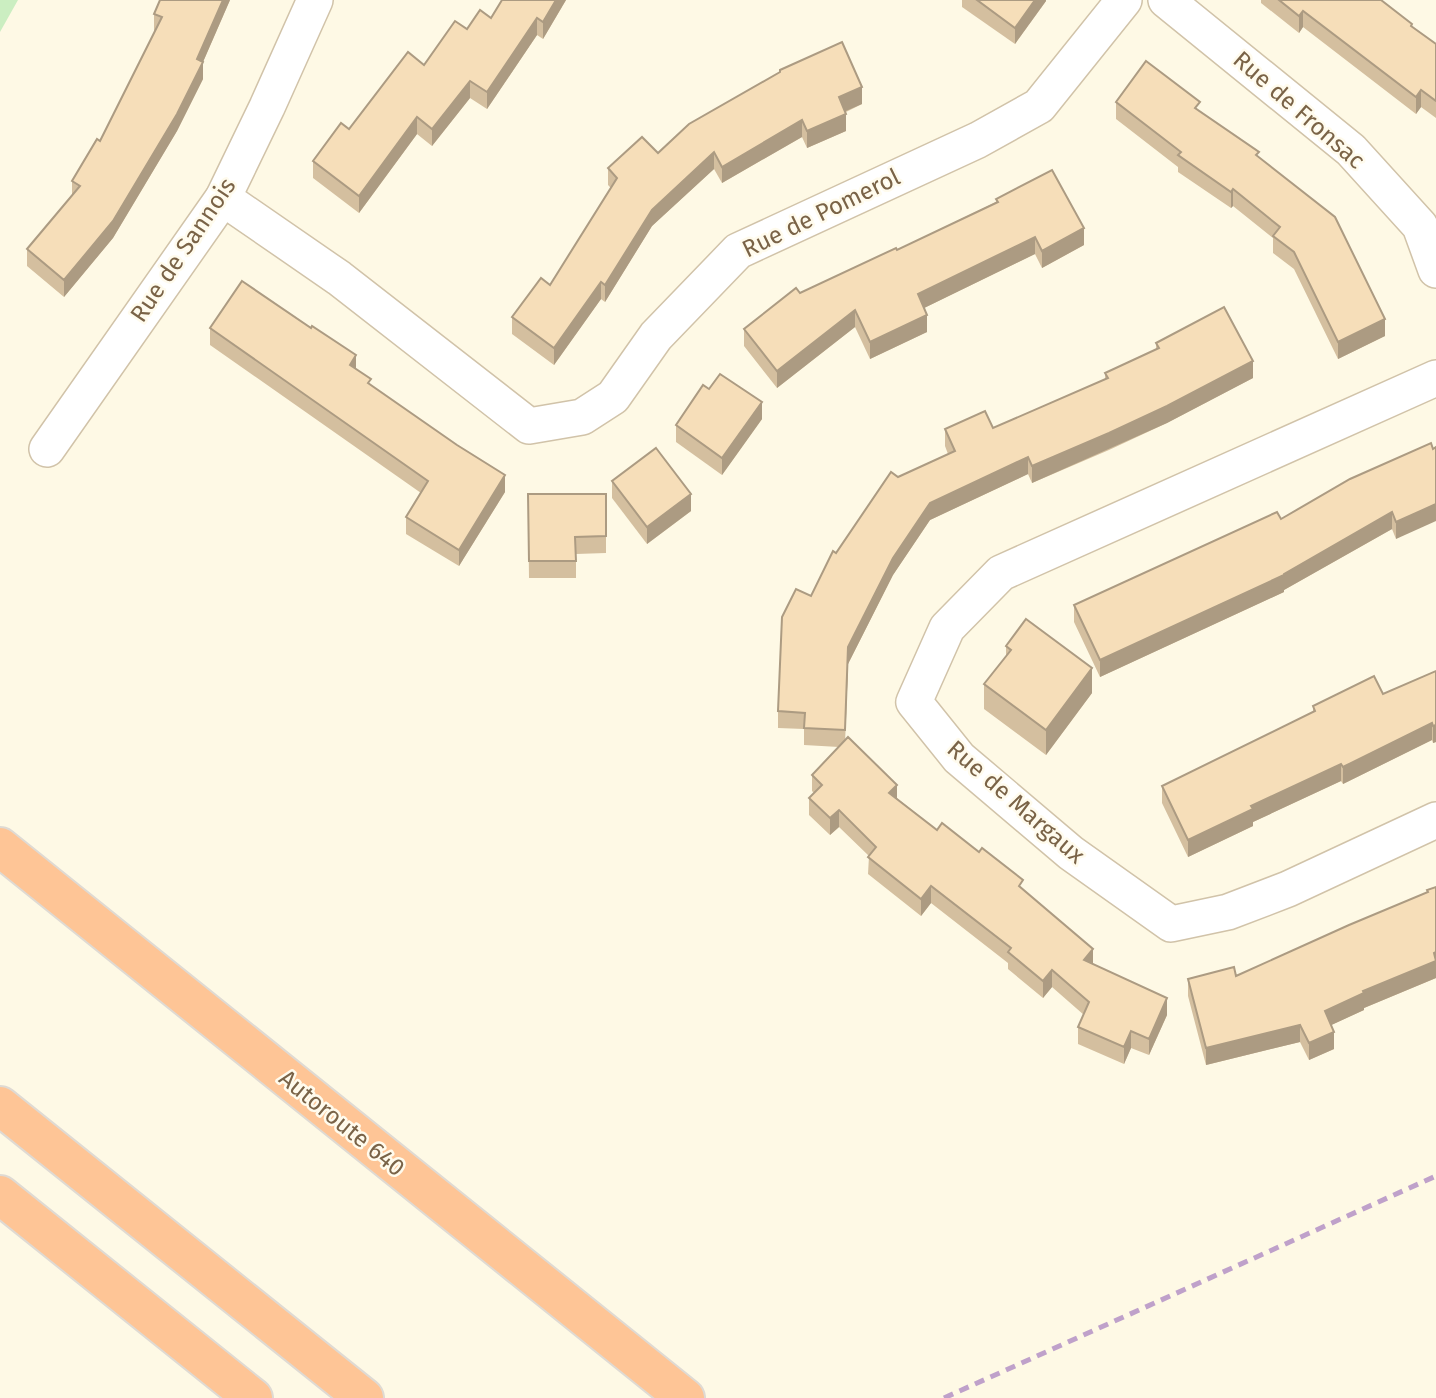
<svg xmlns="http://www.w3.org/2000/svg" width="1436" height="1398" font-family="'Fira Sans',sans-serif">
	<rect width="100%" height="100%" fill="#fef9e5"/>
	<polygon fill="#cbeec1" points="0,0 18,0 0,32"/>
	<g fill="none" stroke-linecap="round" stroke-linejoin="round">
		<g stroke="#d1c3a9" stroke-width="38">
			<g id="minor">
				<polyline points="1166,0 1351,150 1420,226 1436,270"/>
				<polyline points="223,198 339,278 529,426 582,417 613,397 656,336 738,251 978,140 1039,106 1124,0"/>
				<polyline points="1436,378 1001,573 947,628 914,702 959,758 1071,853 1171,924 1228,912 1288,889 1436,820"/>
				<polyline points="47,449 223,198 267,107 315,0"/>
			</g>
		</g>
		<g stroke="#dfdad3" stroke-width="42">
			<g id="highway">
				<polyline points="0,847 685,1398"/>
				<polyline points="0,1106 364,1398"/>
				<polyline points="0,1195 253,1398"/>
			</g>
		</g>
		<use href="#minor" stroke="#fff" stroke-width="35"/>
		<use href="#highway" stroke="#fec596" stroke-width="38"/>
		<polyline stroke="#bfa1ca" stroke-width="5" stroke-dasharray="10 7" stroke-linecap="butt" points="944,1398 1436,1176"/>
	</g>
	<g fill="#d4bf9f">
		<polygon points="159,0 230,0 203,62 203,79 177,131 113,238 64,297 27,266 27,249 72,195 72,181 100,141 155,31 154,31 154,14 159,4"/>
		<polygon points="502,0 566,0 543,39 537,35 487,109 470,98 432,146 417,134 359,213 313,178 313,161 349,129 467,29 491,18"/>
		<polygon points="962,0 1046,0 1046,1 1015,44 962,7"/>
		<polygon points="1261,0 1381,0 1412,27 1436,44 1436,118 1421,107 1416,114 1303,27 1299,33 1261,3"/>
		<polygon points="780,70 862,104 846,112 846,131 807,148 802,137 722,183 714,169 652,226 605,302 601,299 554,365 512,334 512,317 550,285 611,188 608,185 608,168 658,153 780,72"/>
		<polygon points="1116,102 1200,111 1259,157 1385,336 1338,359 1294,269 1273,253 1273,238 1233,206 1231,208 1178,172 1178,167 1116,119"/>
		<polygon points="996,199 1084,245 1042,268 1035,254 924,308 927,332 870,359 855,327 777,388 744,346 744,329 800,293 897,250 996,202"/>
		<polygon points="210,328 356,369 371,385 505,492 459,566 406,534 406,517 421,493 210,345"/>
		<polygon points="1156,343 1253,378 1167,423 1109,450 1032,483 1028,474 930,520 893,575 848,664 845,741 897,798 937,830 1023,890 1093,964 1167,1015 1149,1055 1131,1048 1124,1064 1078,1044 1078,1027 1084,1015 1052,987 1043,998 1008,969 1008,963 931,903 921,916 868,874 869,856 839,827 830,835 809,815 809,798 814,793 812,791 812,775 839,747 804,745 804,729 778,728 778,711 811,596 836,553 898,477 948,454 945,446 945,429 993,428 1105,379 1105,373 1156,350"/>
		<polygon points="762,419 722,475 676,442 676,425"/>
		<polygon points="1431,443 1396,539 1392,529 1284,590 1284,592 1100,677 1074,622 1074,605 1281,519"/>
		<polygon points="612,481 691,511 647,544 612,498"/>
		<polygon points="528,494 606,494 606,553 576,554 576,578 529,578"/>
		<polygon points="1006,646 1092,693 1046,755 984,709 984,684 1006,656"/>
		<polygon points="1436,671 1436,742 1433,743 1432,740 1343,784 1341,781 1253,822 1253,826 1188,857 1162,803 1162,786 1313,712 1313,706 1383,694"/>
		<polygon points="1436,887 1436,978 1364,1008 1364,1010 1331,1025 1334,1049 1309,1060 1300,1042 1206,1065 1188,996 1188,979 1236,976 1427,893 1427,890"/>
	</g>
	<g fill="#ac9b82">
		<polygon points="223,0 230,0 203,62 203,79 177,131 113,238 64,297 64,280 197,59"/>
		<polygon points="556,0 566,0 543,39 543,22"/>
		<polygon points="1035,0 1046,0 1046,1 1015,44 1015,28"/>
		<polygon points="1303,11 1303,27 1299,33 1299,16"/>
		<polygon points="537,18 537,35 487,109 487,92"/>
		<polygon points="470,81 470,98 432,146 432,129"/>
		<polygon points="862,87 862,104 839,114 839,97"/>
		<polygon points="1421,90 1421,107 1416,114 1416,97"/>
		<polygon points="846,114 846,131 807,148 807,131"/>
		<polygon points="417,117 417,134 359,213 359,196"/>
		<polygon points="802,120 802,137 722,183 722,167"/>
		<polygon points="714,152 714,169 652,226 605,302 605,285 652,210"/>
		<polygon points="1233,189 1233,206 1231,208 1231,192"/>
		<polygon points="1084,228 1084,245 1042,268 1042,251"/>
		<polygon points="1035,237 1035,254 918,311 918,294"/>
		<polygon points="601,282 601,299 554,365 554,348"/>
		<polygon points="855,310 855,327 777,388 777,371"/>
		<polygon points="927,315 927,332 870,359 870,342"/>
		<polygon points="1385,319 1385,336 1338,359 1338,342"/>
		<polygon points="356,355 356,372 350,365"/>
		<polygon points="1253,361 1253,378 1167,423 1032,483 1032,466"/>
		<polygon points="762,402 762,419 722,475 722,458"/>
		<polygon points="1028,457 1028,474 930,520 893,575 848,664 845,747 848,647 893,558 930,503"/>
		<polygon points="505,475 505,492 459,566 459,550"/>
		<polygon points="691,494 691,511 647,544 647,527"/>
		<polygon points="1436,504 1436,521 1396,539 1396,522"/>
		<polygon points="1392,512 1392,529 1284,590 1284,592 1100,677 1100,660 1284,574"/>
		<polygon points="1092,668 1092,693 1046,755 1046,730"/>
		<polygon points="1432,723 1432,740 1343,784 1343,767"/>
		<polygon points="1436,725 1436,742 1433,743 1433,726"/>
		<polygon points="1341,764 1341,781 1253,822 1253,826 1188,857 1188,840 1251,806"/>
		<polygon points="897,785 897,802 889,793"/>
		<polygon points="839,810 839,827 830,835 830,818"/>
		<polygon points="931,886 931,903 921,916 921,899"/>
		<polygon points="1093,949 1093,966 1084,960"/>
		<polygon points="1436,952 1436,978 1364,1008 1364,1010 1325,1028 1325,1011"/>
		<polygon points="1052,970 1052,987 1043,998 1043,981"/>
		<polygon points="1167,998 1167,1015 1149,1055 1149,1039"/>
		<polygon points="1300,1025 1300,1042 1206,1065 1206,1048"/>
		<polygon points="1131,1031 1131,1048 1124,1064 1124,1047"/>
		<polygon points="1334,1032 1334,1049 1309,1060 1309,1043"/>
	</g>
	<g fill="#f6deb9" stroke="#ac9b82" stroke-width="2">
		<polygon points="160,0 223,0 197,59 203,62 177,114 113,221 64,280 27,249 80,186 72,181 97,139 100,141 162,17 154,14"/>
		<polygon points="502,0 556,0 543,22 537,18 487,92 470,81 432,129 417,117 359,196 313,161 341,123 349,129 408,52 424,65 455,21 467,29 480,10 491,18"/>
		<polygon points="977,0 1035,0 1015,28"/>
		<polygon points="1279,0 1381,0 1412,24 1411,26 1436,44 1436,101 1421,90 1416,97 1303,11 1299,16"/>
		<polygon points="842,42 862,87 839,97 846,114 807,131 802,120 722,167 714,152 652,210 605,285 601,282 554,348 512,317 541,278 550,285 617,178 608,168 642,137 658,153 689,124 780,72 780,70"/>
		<polygon points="1146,61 1200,102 1195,108 1259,152 1256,155 1335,217 1385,319 1338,342 1294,252 1273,236 1280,227 1233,189 1231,192 1178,155 1181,152 1116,102"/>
		<polygon points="1052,170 1084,228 1042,251 1035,237 918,294 927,315 870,342 855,310 777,371 744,329 796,288 800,293 896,248 897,250 998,202 996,199"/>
		<polygon points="242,281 311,328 312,326 356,355 350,365 371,379 368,383 457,445 505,475 459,550 406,517 428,481 210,328"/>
		<polygon points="1224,307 1253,361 1167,406 1109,433 1032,466 1028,457 930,503 893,558 848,647 845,730 804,728 805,713 778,711 782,617 796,589 811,596 833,551 836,553 891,472 898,477 955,451 945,429 985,411 993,428 1108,378 1105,373 1159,348 1156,343"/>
		<polygon points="720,374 762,402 722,458 676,425 703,385 709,389"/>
		<polygon points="1431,443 1433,449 1436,447 1436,504 1396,522 1392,512 1284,574 1284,575 1100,660 1074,605 1277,512 1281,519 1350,479"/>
		<polygon points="656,448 691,494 647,527 612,481"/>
		<polygon points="528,494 606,494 606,536 575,537 576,561 529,561"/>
		<polygon points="1026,619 1092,668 1046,730 984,684 1011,650 1006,646"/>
		<polygon points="1436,671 1436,725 1433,726 1432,723 1343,767 1341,764 1251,806 1253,809 1188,840 1162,786 1315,711 1313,706 1374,676 1383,694"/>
		<polygon points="848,737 897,785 889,793 937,830 942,823 979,852 982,848 1023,880 1019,886 1093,949 1084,960 1167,998 1149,1039 1131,1031 1124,1047 1078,1027 1089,1002 1052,970 1043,981 1008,952 1011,948 931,886 921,899 868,857 876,847 839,810 830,818 809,798 822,785 812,775"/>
		<polygon points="1436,887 1436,952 1434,953 1436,961 1363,991 1364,993 1325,1011 1334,1032 1309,1043 1300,1025 1206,1048 1188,979 1234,967 1236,976 1349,925 1428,892 1427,890"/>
	</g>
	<g text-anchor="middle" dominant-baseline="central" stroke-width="5" stroke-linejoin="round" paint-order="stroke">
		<g font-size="24" fill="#7a6347" stroke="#fffbed">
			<text transform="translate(1299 110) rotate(41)">Rue de Fronsac</text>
			<text transform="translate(821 213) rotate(-26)">Rue de Pomerol</text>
			<text transform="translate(183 250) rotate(-56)">Rue de Sannois</text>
			<text transform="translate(1016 802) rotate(41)">Rue de Margaux</text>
			<text transform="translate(342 1123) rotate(39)">Autoroute 640</text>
		</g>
	</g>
</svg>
